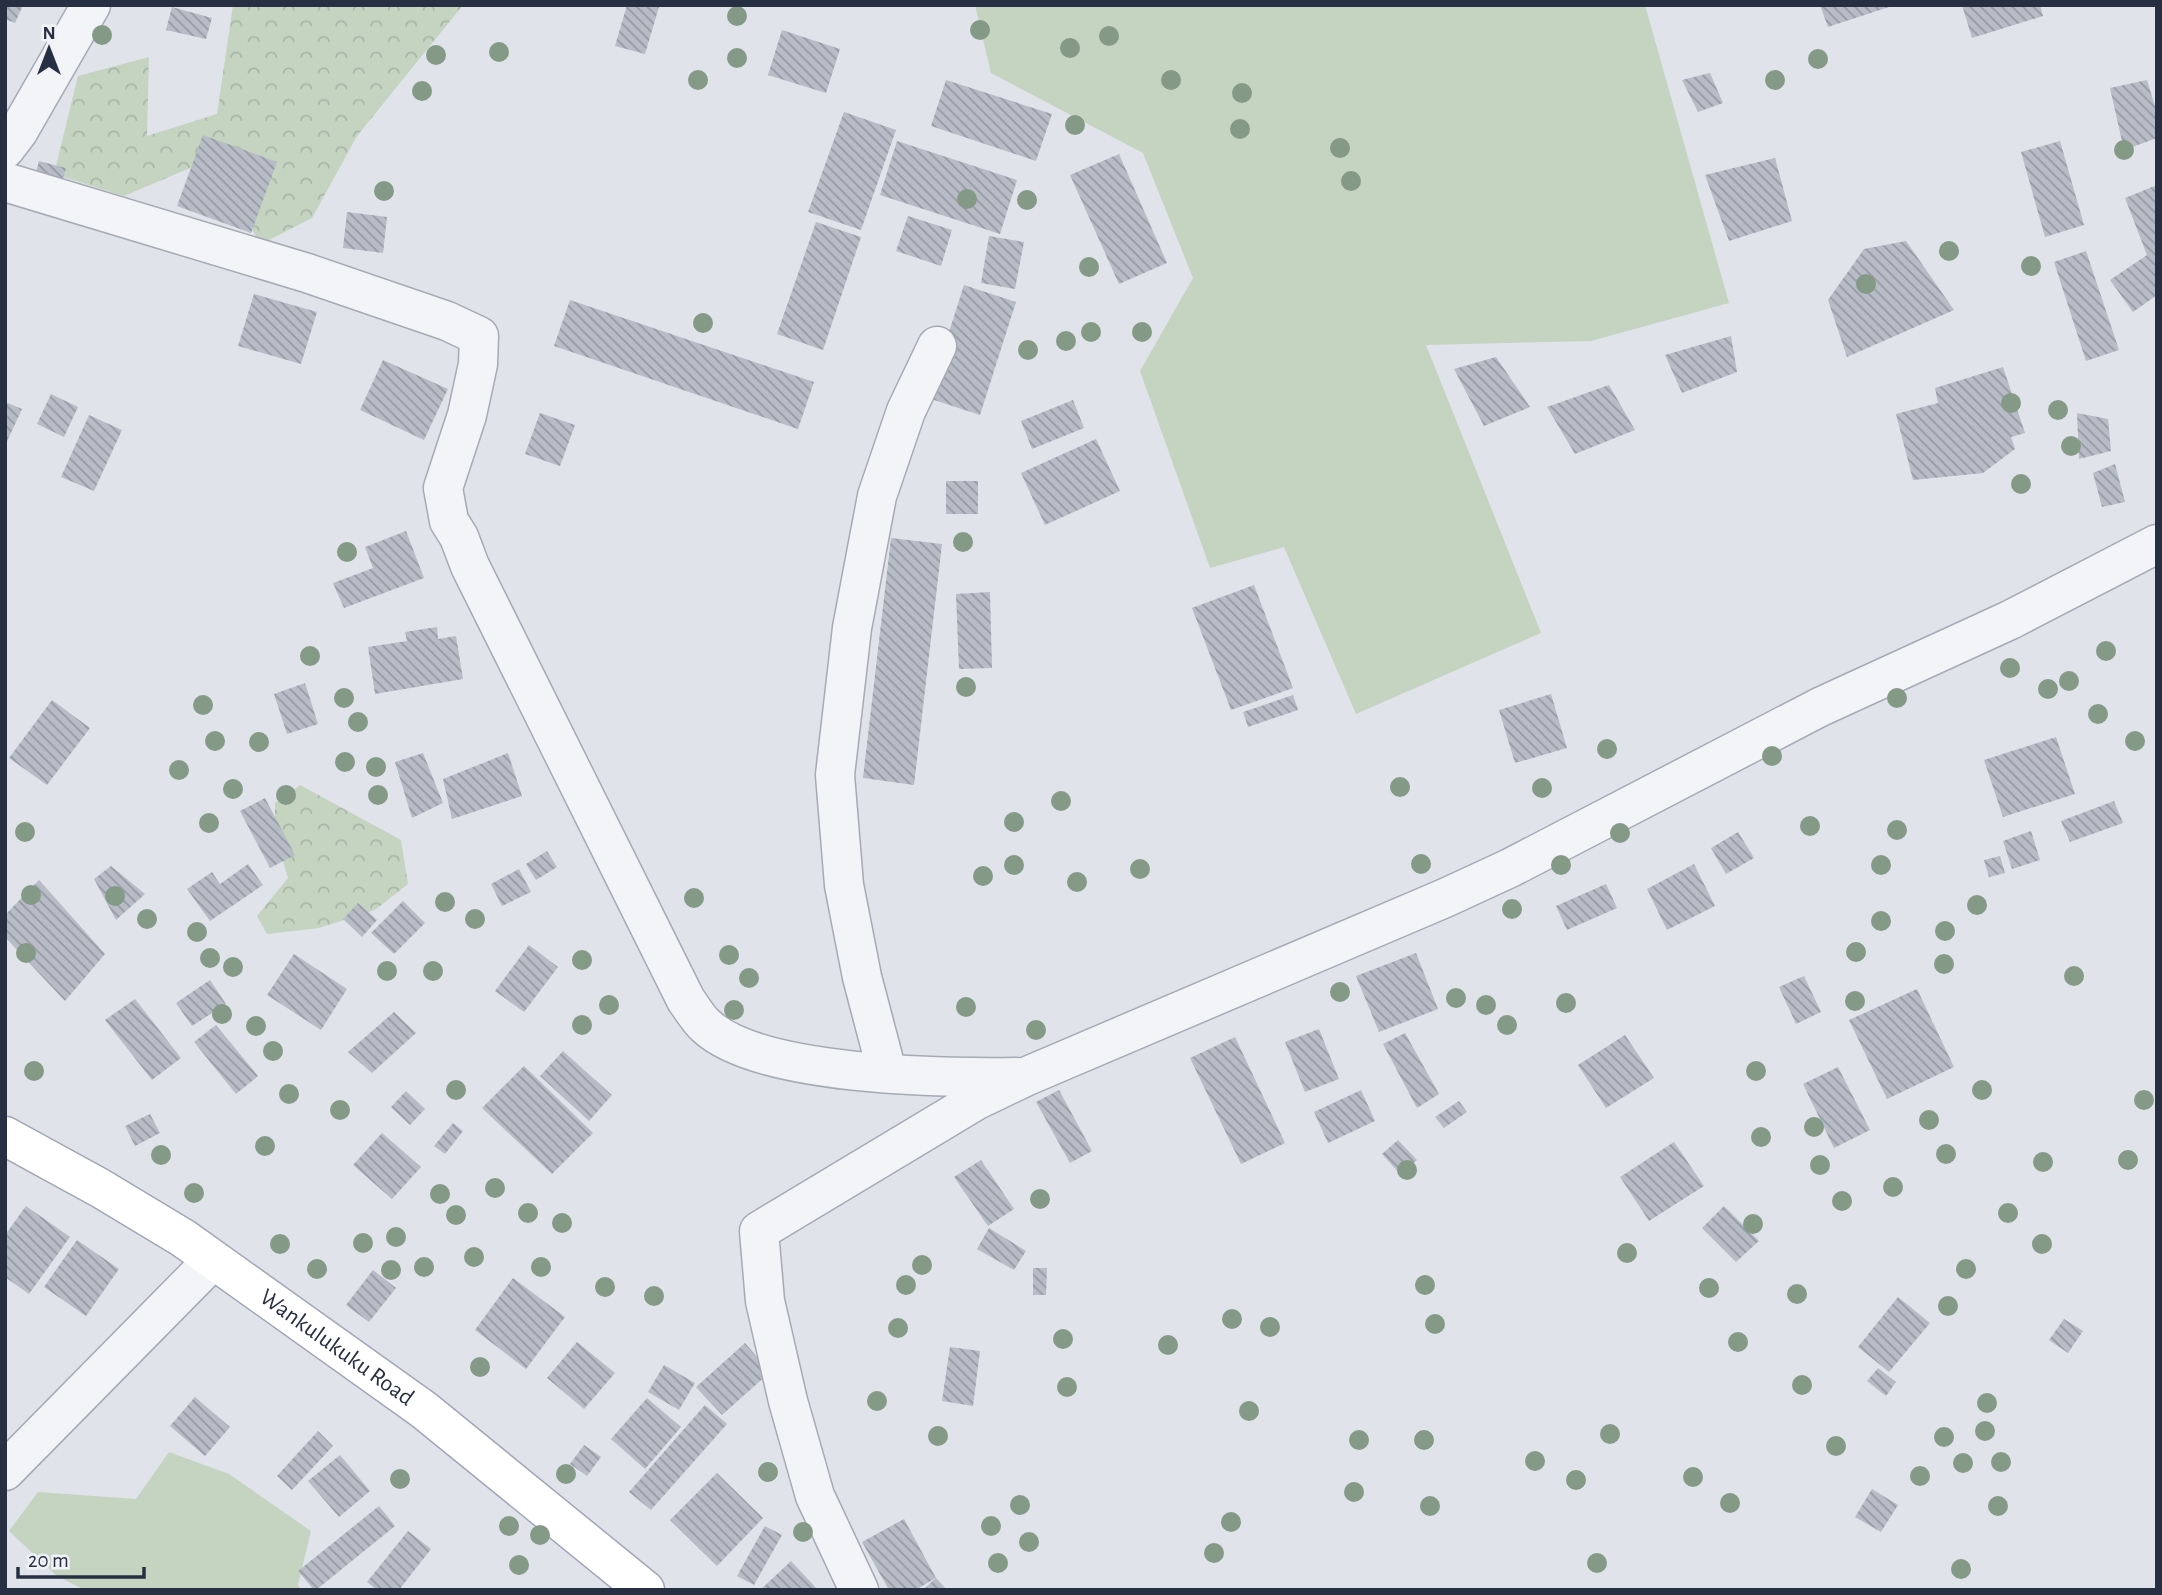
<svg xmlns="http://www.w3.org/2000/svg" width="2162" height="1595" font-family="'Alegreya Sans',sans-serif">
	<defs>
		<pattern id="forest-crowns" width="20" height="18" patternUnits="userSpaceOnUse" patternTransform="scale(1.75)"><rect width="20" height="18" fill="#c4d4c1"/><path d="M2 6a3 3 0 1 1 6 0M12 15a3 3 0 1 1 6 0" fill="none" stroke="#a8b6a7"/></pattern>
		<pattern id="building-back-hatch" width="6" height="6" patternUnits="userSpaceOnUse" patternTransform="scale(1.75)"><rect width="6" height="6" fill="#b7bcc7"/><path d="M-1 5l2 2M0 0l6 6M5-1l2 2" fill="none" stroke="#9599a3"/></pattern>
	</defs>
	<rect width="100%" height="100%" fill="#e0e3ea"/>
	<g fill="#c4d4c1">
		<polygon points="975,5 1645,5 1729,303 1591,341 1426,345 1541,633 1356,714 1284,547 1210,568 1140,371 1193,278 1143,153 991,73"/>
		<polygon points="169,1452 229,1474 311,1531 298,1585 301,1590 85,1590 57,1576 9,1531 38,1492 136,1499"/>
	</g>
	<g fill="url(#forest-crowns)">
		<polygon points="233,5 463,5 357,136 312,218 261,244 209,160 124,196 54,174 78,76 149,57 147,136 217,114"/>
		<polygon points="300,785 401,840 408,884 375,910 319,928 267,934 257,916 288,878 275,834 275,803"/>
	</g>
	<g fill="url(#building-back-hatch)">
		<polygon points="5,5 23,5 15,23 5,19"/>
		<polygon points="627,5 651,5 659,7 645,54 615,46"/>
		<polygon points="1820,5 1892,5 1892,6 1828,27"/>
		<polygon points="1962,5 2040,5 2043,16 1972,38"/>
		<polygon points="172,7 212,18 206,39 166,30"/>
		<polygon points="782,30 840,49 826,93 768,75"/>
		<polygon points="1710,73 1723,103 1698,112 1682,80"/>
		<polygon points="946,80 1052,114 1036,161 931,126"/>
		<polygon points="2147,80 2157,113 2157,138 2124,150 2110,88"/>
		<polygon points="844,112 896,130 861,230 808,212"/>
		<polygon points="203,135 277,162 251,233 177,206"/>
		<polygon points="897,141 1017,180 1000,234 880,195"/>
		<polygon points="2060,141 2084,225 2045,237 2021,152"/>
		<polygon points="1119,154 1167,263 1119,284 1070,175"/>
		<polygon points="1775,158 1792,221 1729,241 1705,175"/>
		<polygon points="39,161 66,168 59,194 32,187"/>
		<polygon points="2157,185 2157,295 2133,312 2110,280 2147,255 2125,198"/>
		<polygon points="347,212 387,217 383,253 343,248"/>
		<polygon points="908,216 952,230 941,266 896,251"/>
		<polygon points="816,222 861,237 823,350 777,334"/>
		<polygon points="989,236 1024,242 1015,289 981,283"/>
		<polygon points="1906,241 1954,310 1847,357 1828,300 1864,249"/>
		<polygon points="2086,251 2119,350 2086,361 2054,262"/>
		<polygon points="964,285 1016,302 980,415 928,398"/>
		<polygon points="254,294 317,312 301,364 238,346"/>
		<polygon points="570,300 814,382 798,429 554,346"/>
		<polygon points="1731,336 1737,372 1682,393 1665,355"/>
		<polygon points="1496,357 1530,407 1484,426 1454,369"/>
		<polygon points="383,360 448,389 424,440 360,410"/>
		<polygon points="2003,367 2025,433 2011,437 2015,449 1983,473 1913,480 1896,414 1938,403 1935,388"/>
		<polygon points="1609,385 1635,430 1575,454 1547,407"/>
		<polygon points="51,394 78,407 64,437 37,424"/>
		<polygon points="1073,400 1084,428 1032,449 1021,421"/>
		<polygon points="5,402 22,409 5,446"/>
		<polygon points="540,413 575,425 560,466 525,454"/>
		<polygon points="2077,413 2108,419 2111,451 2079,459"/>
		<polygon points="89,415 122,430 94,491 61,477"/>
		<polygon points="1096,439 1120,491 1045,525 1021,473"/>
		<polygon points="2115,464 2125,502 2102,507 2093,473"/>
		<rect x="946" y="481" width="32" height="33"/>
		<polygon points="406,531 424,578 344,608 333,583 373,568 365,547"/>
		<polygon points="891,538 942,544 914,785 863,778"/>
		<polygon points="1254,585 1293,688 1231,710 1192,608"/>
		<polygon points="990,592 992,668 959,669 956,594"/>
		<polygon points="437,627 438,639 456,636 463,679 375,694 368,647 407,641 405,632"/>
		<polygon points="305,683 318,724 287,734 274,694"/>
		<polygon points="1551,694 1567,748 1515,763 1499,710"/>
		<polygon points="1293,695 1298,710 1248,727 1243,712"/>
		<polygon points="52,700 90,728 47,785 9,758"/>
		<polygon points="2056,737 2075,794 2003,817 1984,760"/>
		<polygon points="423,753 443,803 412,818 395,762"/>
		<polygon points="508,753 522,796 452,819 443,779"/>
		<polygon points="265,798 295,855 270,868 240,811"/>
		<polygon points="2114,801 2123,823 2070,842 2061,821"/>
		<polygon points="2031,831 2040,860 2012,869 2003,841"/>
		<polygon points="1738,832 1754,858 1726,874 1711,848"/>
		<polygon points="547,851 557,867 536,880 526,864"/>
		<polygon points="2000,856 2005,873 1989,877 1984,860"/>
		<polygon points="248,864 263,885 210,921 187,889 212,872 220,884"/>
		<polygon points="1694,864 1715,906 1667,930 1647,889"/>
		<polygon points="111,866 145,894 116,920 94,879"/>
		<polygon points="519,869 531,892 502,906 491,884"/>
		<polygon points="39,880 105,954 65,1001 5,937 5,915"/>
		<polygon points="1606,884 1617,908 1567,930 1556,906"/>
		<polygon points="403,901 425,923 394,954 371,933"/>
		<polygon points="358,903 377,920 362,937 343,919"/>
		<polygon points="529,945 558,967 524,1012 495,991"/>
		<polygon points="1416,953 1438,1009 1379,1032 1356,976"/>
		<polygon points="294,954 347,989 321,1030 267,995"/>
		<polygon points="1804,976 1821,1012 1796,1024 1779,987"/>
		<polygon points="210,980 226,1004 192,1026 176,1003"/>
		<polygon points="1917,989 1954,1067 1887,1099 1849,1020"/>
		<polygon points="135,999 181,1058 152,1080 105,1020"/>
		<polygon points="394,1012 416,1033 372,1073 348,1052"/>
		<polygon points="216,1025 258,1076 236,1094 194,1042"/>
		<polygon points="1319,1029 1339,1079 1305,1092 1285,1042"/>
		<polygon points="1405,1033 1439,1094 1417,1108 1383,1044"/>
		<polygon points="1625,1035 1654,1078 1606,1108 1578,1065"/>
		<polygon points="1235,1037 1285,1143 1241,1164 1190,1058"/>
		<polygon points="563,1051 612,1095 589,1121 540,1076"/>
		<polygon points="524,1066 593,1133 552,1174 482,1108"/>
		<polygon points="1838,1067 1870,1130 1834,1148 1803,1084"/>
		<polygon points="1059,1090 1092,1151 1070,1163 1036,1102"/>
		<polygon points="1361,1090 1375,1121 1328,1143 1314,1112"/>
		<polygon points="406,1091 425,1109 410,1125 391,1107"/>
		<polygon points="1459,1101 1467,1112 1444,1128 1435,1117"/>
		<polygon points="150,1114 160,1133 135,1146 125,1126"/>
		<polygon points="453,1123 463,1131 445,1154 434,1146"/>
		<polygon points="382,1133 421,1167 392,1199 353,1165"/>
		<polygon points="1398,1140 1417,1160 1400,1174 1382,1154"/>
		<polygon points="1674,1142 1704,1186 1649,1221 1620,1177"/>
		<polygon points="981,1160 1014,1209 988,1226 954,1177"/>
		<polygon points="26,1206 70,1237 29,1294 5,1277 5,1235"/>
		<polygon points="1724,1206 1759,1241 1736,1262 1702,1228"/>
		<polygon points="989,1228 1026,1251 1014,1270 977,1249"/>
		<polygon points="77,1240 119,1269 86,1316 44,1287"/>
		<polygon points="1033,1268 1047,1268 1046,1295 1033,1295"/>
		<polygon points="373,1270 396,1288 369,1322 346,1305"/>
		<polygon points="513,1278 565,1317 526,1369 475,1330"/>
		<polygon points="1898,1297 1930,1323 1889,1372 1858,1347"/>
		<polygon points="2064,1319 2083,1331 2068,1353 2049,1340"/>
		<polygon points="577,1342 615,1373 584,1409 547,1378"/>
		<polygon points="745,1343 770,1372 722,1415 696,1387"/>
		<polygon points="950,1347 980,1351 973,1406 942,1401"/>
		<polygon points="664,1365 695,1383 679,1410 648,1392"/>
		<polygon points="1878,1368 1896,1382 1886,1396 1867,1381"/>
		<polygon points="195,1397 230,1427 205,1456 170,1426"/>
		<polygon points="647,1398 681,1427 645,1469 611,1439"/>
		<polygon points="705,1405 727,1424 651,1510 629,1492"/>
		<polygon points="318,1431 333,1446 292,1490 277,1476"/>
		<polygon points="584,1445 601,1457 587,1476 570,1464"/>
		<polygon points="340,1455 370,1491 339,1517 308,1481"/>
		<polygon points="717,1473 763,1518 717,1566 670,1520"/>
		<polygon points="1872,1489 1898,1505 1881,1532 1855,1517"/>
		<polygon points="379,1506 395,1526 316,1590 314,1590 298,1571"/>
		<polygon points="904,1519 936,1578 915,1590 889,1590 862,1542"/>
		<polygon points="765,1526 782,1535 754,1585 737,1576"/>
		<polygon points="408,1531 431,1549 399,1590 377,1590 367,1582"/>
		<polygon points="791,1561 818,1590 760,1590"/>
		<polygon points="936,1578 947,1590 923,1590"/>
	</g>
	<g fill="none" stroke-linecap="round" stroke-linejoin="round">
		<g stroke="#a5aab4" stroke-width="41">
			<g id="minor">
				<polyline points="5,149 18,132 91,5"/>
				<path d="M5,182L307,273L447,321L479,336L478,364L467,415L443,488L449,521L459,537L470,566L686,1000C692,1008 698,1019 706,1026C759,1076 943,1078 1016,1077"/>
				<polyline points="887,1072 862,977 844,885 835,775 852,628 877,496 906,411 937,346"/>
				<polyline points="5,1471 213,1260"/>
				<polyline points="859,1590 815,1496 788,1401 765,1301 759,1231 977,1100 1025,1077 1445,898 1510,868 1820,707 2010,620 2157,544"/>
			</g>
		</g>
		<g stroke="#9fa7b6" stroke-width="41">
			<g id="major">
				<path id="s1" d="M5,1136L100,1188L183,1238L424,1410L645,1590"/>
			</g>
		</g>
		<use href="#minor" stroke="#f3f4f8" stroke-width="38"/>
		<use href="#major" stroke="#fff" stroke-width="38"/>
	</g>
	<g fill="#859a86">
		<circle cx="737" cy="16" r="10"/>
		<circle cx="980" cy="30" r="10"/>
		<circle cx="102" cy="35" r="10"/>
		<circle cx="1109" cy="36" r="10"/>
		<circle cx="1070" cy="48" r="10"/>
		<circle cx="499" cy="52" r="10"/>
		<circle cx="436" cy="55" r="10"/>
		<circle cx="737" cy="58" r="10"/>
		<circle cx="1818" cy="59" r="10"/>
		<circle cx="698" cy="80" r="10"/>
		<circle cx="1171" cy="80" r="10"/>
		<circle cx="1775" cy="80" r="10"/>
		<circle cx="422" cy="91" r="10"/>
		<circle cx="1242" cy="93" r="10"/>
		<circle cx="1075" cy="125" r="10"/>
		<circle cx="1240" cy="129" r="10"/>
		<circle cx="1340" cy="148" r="10"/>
		<circle cx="2124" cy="150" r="10"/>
		<circle cx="1351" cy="181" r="10"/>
		<circle cx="384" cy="191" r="10"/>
		<circle cx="967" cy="199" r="10"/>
		<circle cx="1027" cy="200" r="10"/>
		<circle cx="1949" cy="251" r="10"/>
		<circle cx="2031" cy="266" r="10"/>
		<circle cx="1089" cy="267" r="10"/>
		<circle cx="1866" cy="284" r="10"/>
		<circle cx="703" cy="323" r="10"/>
		<circle cx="1091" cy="332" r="10"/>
		<circle cx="1142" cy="332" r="10"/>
		<circle cx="1066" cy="341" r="10"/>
		<circle cx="1028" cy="350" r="10"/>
		<circle cx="2011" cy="403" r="10"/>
		<circle cx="2058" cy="410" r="10"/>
		<circle cx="2071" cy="446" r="10"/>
		<circle cx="2021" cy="484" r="10"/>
		<circle cx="963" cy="542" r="10"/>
		<circle cx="347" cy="552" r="10"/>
		<circle cx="2106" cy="651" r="10"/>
		<circle cx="310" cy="656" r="10"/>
		<circle cx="2010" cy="668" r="10"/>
		<circle cx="2069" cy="681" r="10"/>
		<circle cx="966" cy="687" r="10"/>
		<circle cx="2048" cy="689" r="10"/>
		<circle cx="344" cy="698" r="10"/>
		<circle cx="1897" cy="698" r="10"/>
		<circle cx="203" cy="705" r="10"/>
		<circle cx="2098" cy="714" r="10"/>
		<circle cx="358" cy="722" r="10"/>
		<circle cx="215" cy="741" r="10"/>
		<circle cx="2135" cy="741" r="10"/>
		<circle cx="259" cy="742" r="10"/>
		<circle cx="1607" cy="749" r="10"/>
		<circle cx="1772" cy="756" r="10"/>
		<circle cx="345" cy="762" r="10"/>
		<circle cx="376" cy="767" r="10"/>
		<circle cx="179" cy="770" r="10"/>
		<circle cx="1400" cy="787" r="10"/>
		<circle cx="1542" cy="788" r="10"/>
		<circle cx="233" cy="789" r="10"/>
		<circle cx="286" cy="795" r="10"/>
		<circle cx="378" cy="795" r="10"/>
		<circle cx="1061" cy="801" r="10"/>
		<circle cx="1014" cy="822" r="10"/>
		<circle cx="209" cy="823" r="10"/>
		<circle cx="1810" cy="826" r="10"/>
		<circle cx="1897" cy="830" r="10"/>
		<circle cx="25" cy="832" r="10"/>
		<circle cx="1620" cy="833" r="10"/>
		<circle cx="1421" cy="864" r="10"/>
		<circle cx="1014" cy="865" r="10"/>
		<circle cx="1561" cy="865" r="10"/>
		<circle cx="1881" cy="865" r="10"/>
		<circle cx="1140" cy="869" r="10"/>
		<circle cx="983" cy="876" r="10"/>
		<circle cx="1077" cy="882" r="10"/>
		<circle cx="31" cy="895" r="10"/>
		<circle cx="115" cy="896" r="10"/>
		<circle cx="694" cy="898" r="10"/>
		<circle cx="445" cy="902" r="10"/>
		<circle cx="1977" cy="905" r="10"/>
		<circle cx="1512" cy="909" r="10"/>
		<circle cx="147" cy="919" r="10"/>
		<circle cx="475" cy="919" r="10"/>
		<circle cx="1881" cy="921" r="10"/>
		<circle cx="1945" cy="931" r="10"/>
		<circle cx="197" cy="932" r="10"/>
		<circle cx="1856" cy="952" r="10"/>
		<circle cx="26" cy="953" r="10"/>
		<circle cx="729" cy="955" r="10"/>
		<circle cx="210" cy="958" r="10"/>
		<circle cx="582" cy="960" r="10"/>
		<circle cx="1944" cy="964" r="10"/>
		<circle cx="233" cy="967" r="10"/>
		<circle cx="387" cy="971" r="10"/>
		<circle cx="433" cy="971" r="10"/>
		<circle cx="2074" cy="976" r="10"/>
		<circle cx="749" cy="978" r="10"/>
		<circle cx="1340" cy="992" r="10"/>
		<circle cx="1456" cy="998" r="10"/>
		<circle cx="1855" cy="1001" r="10"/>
		<circle cx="1566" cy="1003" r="10"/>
		<circle cx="609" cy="1005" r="10"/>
		<circle cx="1486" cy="1005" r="10"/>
		<circle cx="966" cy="1007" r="10"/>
		<circle cx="734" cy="1010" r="10"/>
		<circle cx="222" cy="1014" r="10"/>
		<circle cx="582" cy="1025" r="10"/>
		<circle cx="1507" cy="1025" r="10"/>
		<circle cx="256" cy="1026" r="10"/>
		<circle cx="1036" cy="1030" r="10"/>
		<circle cx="273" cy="1051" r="10"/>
		<circle cx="34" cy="1071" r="10"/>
		<circle cx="1756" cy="1071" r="10"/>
		<circle cx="456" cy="1090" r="10"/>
		<circle cx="1982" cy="1090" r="10"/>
		<circle cx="289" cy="1094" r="10"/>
		<circle cx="2144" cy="1100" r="10"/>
		<circle cx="340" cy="1110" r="10"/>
		<circle cx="1929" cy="1120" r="10"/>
		<circle cx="1814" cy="1127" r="10"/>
		<circle cx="1761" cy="1137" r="10"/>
		<circle cx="265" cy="1146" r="10"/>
		<circle cx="1946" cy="1154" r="10"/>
		<circle cx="161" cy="1155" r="10"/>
		<circle cx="2128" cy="1160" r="10"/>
		<circle cx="2043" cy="1162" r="10"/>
		<circle cx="1820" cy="1165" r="10"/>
		<circle cx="1407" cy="1170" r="10"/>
		<circle cx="1893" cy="1187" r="10"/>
		<circle cx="495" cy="1188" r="10"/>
		<circle cx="194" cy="1193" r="10"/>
		<circle cx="440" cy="1194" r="10"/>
		<circle cx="1040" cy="1199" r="10"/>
		<circle cx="1842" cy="1201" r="10"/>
		<circle cx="528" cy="1213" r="10"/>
		<circle cx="2008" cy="1213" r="10"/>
		<circle cx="456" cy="1215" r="10"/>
		<circle cx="562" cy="1223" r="10"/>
		<circle cx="1753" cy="1224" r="10"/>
		<circle cx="396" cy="1237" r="10"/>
		<circle cx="363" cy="1243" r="10"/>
		<circle cx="280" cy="1244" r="10"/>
		<circle cx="2042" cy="1244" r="10"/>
		<circle cx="1627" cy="1253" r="10"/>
		<circle cx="474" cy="1257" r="10"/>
		<circle cx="922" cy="1265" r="10"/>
		<circle cx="424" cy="1267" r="10"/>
		<circle cx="541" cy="1267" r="10"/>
		<circle cx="317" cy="1269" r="10"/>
		<circle cx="1966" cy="1269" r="10"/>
		<circle cx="391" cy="1270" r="10"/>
		<circle cx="906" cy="1285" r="10"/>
		<circle cx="1425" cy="1285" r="10"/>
		<circle cx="605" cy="1287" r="10"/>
		<circle cx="1709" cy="1288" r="10"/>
		<circle cx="1797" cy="1294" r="10"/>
		<circle cx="654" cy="1296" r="10"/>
		<circle cx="1948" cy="1306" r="10"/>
		<circle cx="1232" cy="1319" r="10"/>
		<circle cx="1435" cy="1324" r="10"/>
		<circle cx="1270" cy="1327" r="10"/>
		<circle cx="898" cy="1328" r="10"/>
		<circle cx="1063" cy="1339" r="10"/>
		<circle cx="1738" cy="1342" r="10"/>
		<circle cx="1168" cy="1345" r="10"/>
		<circle cx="480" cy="1367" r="10"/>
		<circle cx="1802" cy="1385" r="10"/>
		<circle cx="1067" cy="1387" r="10"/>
		<circle cx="877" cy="1401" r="10"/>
		<circle cx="1987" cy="1403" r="10"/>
		<circle cx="1249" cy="1411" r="10"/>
		<circle cx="1985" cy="1431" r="10"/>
		<circle cx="1610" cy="1434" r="10"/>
		<circle cx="938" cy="1436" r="10"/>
		<circle cx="1944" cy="1437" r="10"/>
		<circle cx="1359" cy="1440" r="10"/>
		<circle cx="1424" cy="1440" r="10"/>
		<circle cx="1836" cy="1446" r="10"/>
		<circle cx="1535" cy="1461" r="10"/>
		<circle cx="2001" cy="1462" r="10"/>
		<circle cx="1963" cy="1463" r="10"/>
		<circle cx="768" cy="1472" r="10"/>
		<circle cx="566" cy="1474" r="10"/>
		<circle cx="1920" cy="1476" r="10"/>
		<circle cx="1693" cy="1477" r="10"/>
		<circle cx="400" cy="1479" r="10"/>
		<circle cx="1576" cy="1480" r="10"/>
		<circle cx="1354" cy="1492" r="10"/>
		<circle cx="1730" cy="1503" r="10"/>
		<circle cx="1020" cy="1505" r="10"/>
		<circle cx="1430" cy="1506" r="10"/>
		<circle cx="1998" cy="1506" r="10"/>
		<circle cx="1231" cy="1522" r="10"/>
		<circle cx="509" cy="1526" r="10"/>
		<circle cx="991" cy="1526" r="10"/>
		<circle cx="803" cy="1532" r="10"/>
		<circle cx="540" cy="1535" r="10"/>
		<circle cx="1029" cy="1542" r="10"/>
		<circle cx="1214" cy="1553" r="10"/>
		<circle cx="998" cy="1563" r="10"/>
		<circle cx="1597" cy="1563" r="10"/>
		<circle cx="519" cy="1565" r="10"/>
		<circle cx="1961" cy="1569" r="10"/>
	</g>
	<g text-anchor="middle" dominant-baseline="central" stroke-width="5" stroke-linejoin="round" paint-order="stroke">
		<g font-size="24" fill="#273042" stroke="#f0f2f7">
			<text stroke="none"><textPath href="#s1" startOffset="394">Wankulukuku Road</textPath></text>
		</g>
	</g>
	<rect width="2162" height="1595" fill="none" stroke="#273042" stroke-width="14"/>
	<g transform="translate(49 49)" stroke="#f0f2f7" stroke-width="5" paint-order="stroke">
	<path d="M0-5L12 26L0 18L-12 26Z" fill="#273042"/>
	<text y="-10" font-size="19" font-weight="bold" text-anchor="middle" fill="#273042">N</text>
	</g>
	<path d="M18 1567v10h126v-10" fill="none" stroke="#273042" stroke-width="3.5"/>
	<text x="28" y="1567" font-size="21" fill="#273042" stroke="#f0f2f7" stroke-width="5" paint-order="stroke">20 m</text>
</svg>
